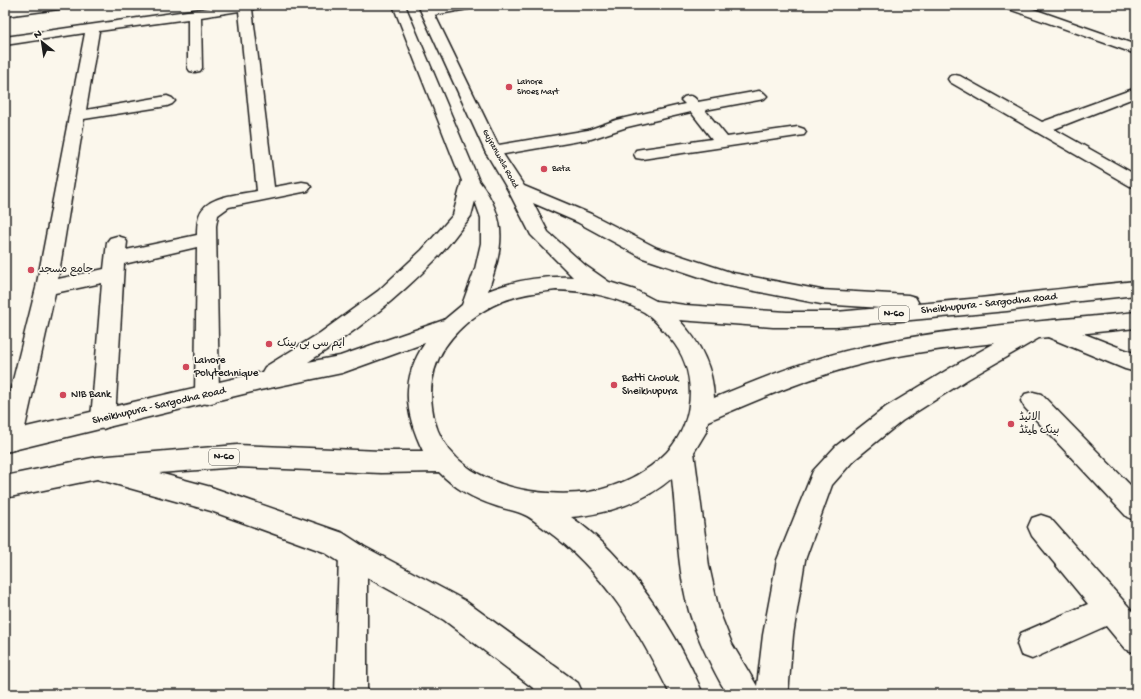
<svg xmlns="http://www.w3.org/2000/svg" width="1141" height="699" font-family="'Gochi Hand','Playpen Sans Arabic',sans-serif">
	<rect width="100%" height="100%" fill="#fbf7ec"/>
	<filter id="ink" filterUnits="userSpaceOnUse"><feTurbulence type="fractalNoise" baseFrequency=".025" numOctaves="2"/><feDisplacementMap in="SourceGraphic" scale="8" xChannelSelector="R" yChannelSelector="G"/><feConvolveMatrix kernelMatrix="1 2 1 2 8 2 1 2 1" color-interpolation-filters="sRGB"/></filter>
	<g filter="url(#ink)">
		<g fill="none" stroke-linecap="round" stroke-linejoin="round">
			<g stroke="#1c1c1c" stroke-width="3">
				<g id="street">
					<polygon points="30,5 65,5 63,8 59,9 5,16 5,8"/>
					<path d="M229,5H261L259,8L252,9L274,187L302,182L308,183L311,187L308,191L229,207L218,215L216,226L219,395L215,402L207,404L199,402L195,395L197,247L124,264L115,419L111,426L103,429L95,426L91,419L102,283L55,293L22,441L19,448L10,451L5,450V412L36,288L85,33L5,45V37ZM239,11L257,191C238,195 206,195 199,216C197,222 197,229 197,235L126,250L127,242L124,238L117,236L110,238L107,242L104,269L58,279L84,119L167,106L172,104L175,101L172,98L167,96L86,110L99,31L188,19V68L190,71L195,72L200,71L202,68L201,17Z"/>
					<polygon points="446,5 474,5 472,8 468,9 428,16 423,15 422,12 423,9"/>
					<polygon points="1004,5 1022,5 1136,45 1136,54 1006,8"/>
					<polygon points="955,75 960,76 1042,122 1136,88 1136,97 1054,129 1136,175 1136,187 1130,186 950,82 948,79 950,76"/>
					<path d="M759,91L764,93L767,96L764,99L705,110L727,137L798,127L804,129L806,132L804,135L642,159L636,158L634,154L636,150L642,149L712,139L691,112L627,127L591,139L493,156L487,155L485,151L487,147L493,146L588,130L616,120L685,104L681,100L684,97C691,95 694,96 698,102Z"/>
					<polygon points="1051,321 1136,354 1136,372 1125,369 1043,335 1040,329 1043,323"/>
					<polygon points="1033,392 1041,394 1136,491 1136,521 1127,517 1025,408 1021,401 1025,394"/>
					<polygon points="1041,515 1050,518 1136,615 1136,653 1125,649 1106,626 1032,659 1021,655 1017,644 1021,633 1088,604 1032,536 1028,527 1032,518"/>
					<polygon points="353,542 363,546 367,555 367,694 335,694 339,555 343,546"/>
				</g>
			</g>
			<g stroke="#1c1c1c" stroke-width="3">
				<path id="highway" d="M393,5H405L479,181C509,221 503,247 488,291C515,280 544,276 573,277L531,235L508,190L485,151L418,5H430L501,151L524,186L591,214L657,248L733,273L821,290L908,295L915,297L918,302L917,304C990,298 1063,288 1136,281V295L1062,303L1007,311L836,327H773L679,320C700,342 713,367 714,398C762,378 811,358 863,347C952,326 1045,322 1136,312V328L1039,338L968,379L902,421L854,460L832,485L805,560L793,635L788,694H727C712,668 698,640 689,611C677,568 677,522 672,478C645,502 607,514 571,517C627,555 677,631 703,694H670C639,631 603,570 545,529C538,524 532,518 525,515C516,511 505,509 496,506C474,499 454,488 439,472L381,473L237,467L159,473L211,487L343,533L363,546L464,600L578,683L583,694H541L444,620L343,564L324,552L211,511L97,479L5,498V476L97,457L237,445L381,451H423C405,414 400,379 425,343L342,373L260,390L5,452V432L262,372L265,367L320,333L378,291L422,250L453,215L462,181ZM475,201L481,218V243L475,269L462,305L444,320L340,356L308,362C354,333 397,299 435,260C447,248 457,233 468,220L471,216ZM533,203L577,222L643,258L724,285L821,304L881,308L836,312H787L685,305L656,301L635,290L609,282L586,266L548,232ZM556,290C588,291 615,296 644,312C654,318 662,329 670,338C698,370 696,421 667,452C647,473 618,487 589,492C528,500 440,480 432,407C429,385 433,366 445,347C461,324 485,306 512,298C526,293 541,292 556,290ZM995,343L952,367L886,407L836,446L813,471L777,560L763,635L757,686L732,644L719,611L709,566L694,452L706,432L708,421C755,401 802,380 851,367C898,354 947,348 995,343Z"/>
			</g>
			<use href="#street" fill="#fbf7ec" fill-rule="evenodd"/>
			<use href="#highway" fill="#fbf7ec" fill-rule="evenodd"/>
		</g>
	</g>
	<g fill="#d1495b" stroke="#fbf7ec" stroke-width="1.5">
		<circle cx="509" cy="87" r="4"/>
		<circle cx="544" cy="169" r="4"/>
		<circle cx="31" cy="270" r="4"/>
		<circle cx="269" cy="344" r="4"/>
		<circle cx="186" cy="367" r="4"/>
		<circle cx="614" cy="385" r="4"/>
		<circle cx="63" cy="395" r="4"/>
		<circle cx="1011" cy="424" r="4"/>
	</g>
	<g text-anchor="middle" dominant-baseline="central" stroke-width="3" stroke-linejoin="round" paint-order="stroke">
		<g font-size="9" fill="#1c1c1c" stroke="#fbf7ec" text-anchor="start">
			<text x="517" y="82">Lahore<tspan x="517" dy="10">Shoes Mart</tspan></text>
			<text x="552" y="169">Bata</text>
		</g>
		<g font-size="9" fill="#1c1c1c" stroke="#fbf7ec">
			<text transform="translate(500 159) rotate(61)">Gujranwala Road</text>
		</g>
		<g fill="#fbf7ec" stroke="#5f5e5a" stroke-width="1">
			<rect x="879" y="306" width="30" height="16" rx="3"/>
			<rect x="209" y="449" width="30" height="16" rx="3"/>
		</g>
		<g font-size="10" font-weight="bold" fill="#1c1c1c">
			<text x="894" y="314">N-60</text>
			<text x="224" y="457">N-60</text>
		</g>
		<g font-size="11" fill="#1c1c1c" stroke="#fbf7ec" text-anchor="start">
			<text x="39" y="270">جامع مسجد</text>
			<text x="277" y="344">ایم سی بی بینک</text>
			<text x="194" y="361">Lahore<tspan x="194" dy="13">Polytechnique</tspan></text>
			<text x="622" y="379">Batti Chowk<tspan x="622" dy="13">Sheikhupura</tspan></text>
			<text x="71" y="395">NIB Bank</text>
			<text x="1019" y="418">الائیڈ<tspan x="1019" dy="13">بینک لمیٹڈ</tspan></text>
		</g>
		<g font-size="11" fill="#1c1c1c" stroke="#fbf7ec">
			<text transform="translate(989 304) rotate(-6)">Sheikhupura - Sargodha Road</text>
			<text transform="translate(159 406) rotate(-13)">Sheikhupura - Sargodha Road</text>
		</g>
	</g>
	<rect width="1141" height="699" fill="none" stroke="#fbf7ec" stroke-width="20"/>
	<rect x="10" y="10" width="1121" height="679" fill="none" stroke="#1c1c1c" stroke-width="1.5" filter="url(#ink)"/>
	<g transform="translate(42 42) rotate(330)" stroke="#fbf7ec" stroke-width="3" paint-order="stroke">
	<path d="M0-3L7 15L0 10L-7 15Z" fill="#1c1c1c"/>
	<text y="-6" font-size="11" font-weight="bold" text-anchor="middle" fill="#1c1c1c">N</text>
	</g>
</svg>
